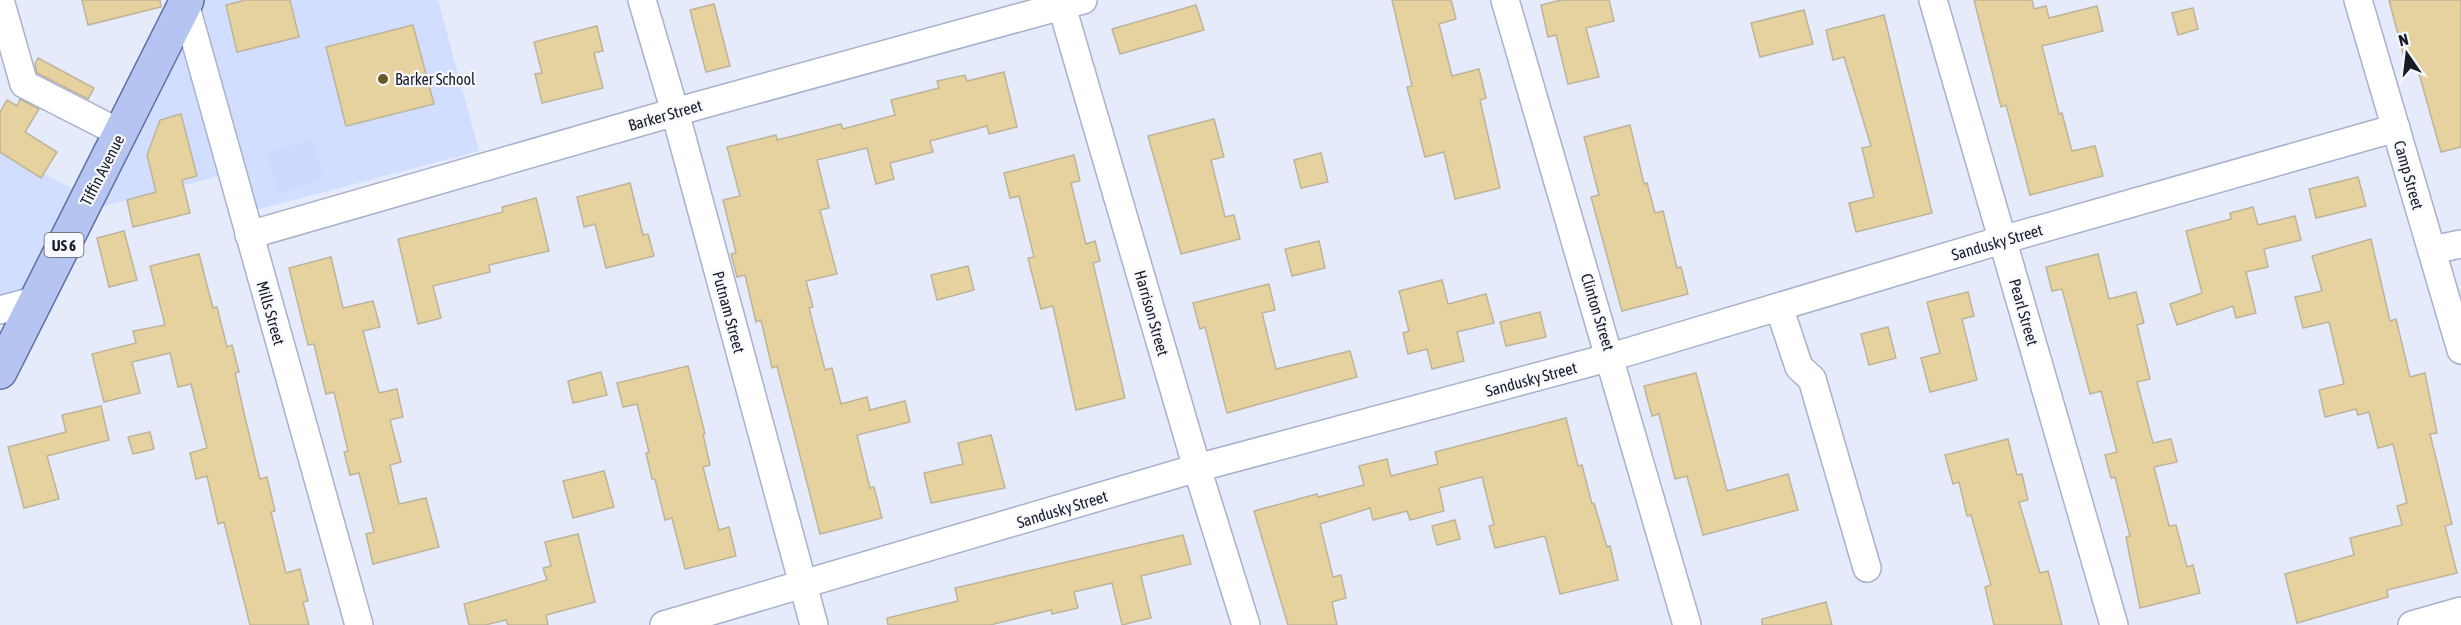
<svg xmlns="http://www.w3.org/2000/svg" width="2461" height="625" font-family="'Asap Condensed',sans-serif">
	<rect width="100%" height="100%" fill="#e5ebfb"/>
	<polygon fill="#d2deff" points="178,0 438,0 479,151 237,215 223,175 101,207 65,280 0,299 0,151 79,192"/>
	<polygon fill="#cddaff" points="313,139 324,179 278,193 266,153"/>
	<g fill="#e5d29f" stroke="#beb49a" stroke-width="1.5">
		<polygon points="82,0 160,0 161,7 88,25"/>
		<polygon points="246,0 290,0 299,37 237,52 226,5"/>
		<polygon points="1392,0 1451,0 1456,19 1439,24 1452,76 1479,69 1486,98 1480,100 1500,188 1455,199 1444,152 1425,157 1407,87 1412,86"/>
		<polygon points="1561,0 1609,0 1614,21 1586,28 1599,77 1568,84 1556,35 1548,37 1541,5"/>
		<polygon points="1974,0 2032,0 2034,9 2046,6 2049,18 2097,6 2103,31 2042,46 2059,114 2062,113 2072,151 2095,146 2103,176 2030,195 2006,105 2001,107"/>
		<polygon points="2389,0 2461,0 2461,147 2441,152 2417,66 2407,69"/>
		<polygon points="714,4 730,66 706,72 690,10"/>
		<polygon points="1196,5 1204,30 1120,54 1112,29"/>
		<polygon points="2193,8 2198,29 2178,35 2172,13"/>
		<polygon points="1804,10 1813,44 1760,57 1751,23"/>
		<polygon points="1884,15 1932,213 1856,232 1849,203 1874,197 1862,148 1871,146 1844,57 1833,60 1826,30"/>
		<polygon points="413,25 434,104 346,126 326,47"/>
		<polygon points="597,26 603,51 594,53 603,88 542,103 535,74 542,73 534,42"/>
		<polygon points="38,58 94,88 88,99 37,73 35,64"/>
		<polygon points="1004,72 1017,127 989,134 987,126 930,141 933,152 890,163 894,179 876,184 867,148 817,160 829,208 820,210 837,274 806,281 813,307 809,308 825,370 832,368 841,404 867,397 870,410 905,401 910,422 857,435 870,488 874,487 882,518 820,534 777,366 772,368 761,320 756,322 745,275 737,277 731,254 736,253 723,200 740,196 727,147 776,135 777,140 841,124 843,129 895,115 891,100 939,88 937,81 965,75 967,81"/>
		<polygon points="20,99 39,109 25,132 57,152 41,178 0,152 0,112 7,100 17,106"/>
		<polygon points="181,114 197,176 182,180 190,213 133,227 127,200 156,192 147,155 160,120"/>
		<polygon points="1214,119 1224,157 1211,160 1225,217 1234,215 1240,239 1181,254 1148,136"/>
		<polygon points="1630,125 1644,184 1647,183 1655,213 1663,211 1677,268 1681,267 1688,294 1622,311 1591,197 1599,195 1584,137"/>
		<polygon points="1321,153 1328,182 1301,188 1294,160"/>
		<polygon points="1074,155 1080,181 1071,183 1086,244 1095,241 1100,261 1093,263 1125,398 1076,410 1053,306 1041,309 1028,258 1034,257 1019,196 1010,198 1004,173"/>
		<polygon points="2358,177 2366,206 2316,218 2309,189"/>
		<polygon points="630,183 643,235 648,234 654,256 606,268 595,224 584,227 577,197"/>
		<polygon points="536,198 549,251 489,265 490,272 433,286 441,318 418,324 398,239 503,212 502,207"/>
		<polygon points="2253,207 2258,225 2295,216 2301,240 2264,249 2268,267 2246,272 2256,313 2236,318 2233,306 2177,325 2170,304 2202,293 2186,231 2231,219 2230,213"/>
		<polygon points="124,231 137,280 109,287 97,238"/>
		<polygon points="2371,239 2390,321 2396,319 2410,377 2425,373 2437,433 2430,434 2452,524 2445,526 2457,573 2387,590 2388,597 2297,623 2285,574 2354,555 2350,538 2402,525 2397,506 2407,503 2393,444 2378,448 2369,412 2358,415 2356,409 2325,417 2319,390 2344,384 2329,322 2303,328 2295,297 2322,291 2312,256"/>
		<polygon points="1319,241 1325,268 1292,276 1285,249"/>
		<polygon points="199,254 213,308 217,307 227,347 232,345 239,372 235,373 244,413 260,479 267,477 275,511 271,512 286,573 300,569 308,601 303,602 309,625 250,625 224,522 218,524 207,476 196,479 190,453 207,448 191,384 178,387 170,353 132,362 140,393 104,402 92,354 136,343 133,331 165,325 150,266"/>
		<polygon points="2098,254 2109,299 2136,292 2144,323 2137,325 2150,379 2137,382 2153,443 2171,439 2177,462 2154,467 2169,526 2176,525 2187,567 2193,565 2200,593 2140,608 2126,537 2130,536 2115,477 2111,478 2105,455 2117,452 2101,391 2090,394 2062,289 2052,291 2046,267"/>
		<polygon points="331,257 343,308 373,301 380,327 363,331 379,393 397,389 403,417 390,420 401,462 390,465 399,504 426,498 439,547 373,564 366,534 374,532 359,473 350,475 344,452 348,451 334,392 326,394 314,344 308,345 289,268"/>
		<polygon points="968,266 974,290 937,300 931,275"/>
		<polygon points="1442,280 1448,304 1486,294 1494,323 1457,332 1464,361 1432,369 1427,349 1408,354 1403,333 1409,331 1399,291"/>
		<polygon points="1269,284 1275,310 1262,313 1276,369 1350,351 1357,377 1227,413 1205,327 1200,329 1193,303"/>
		<polygon points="1968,292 1974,316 1962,319 1977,380 1930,392 1921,358 1940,353 1927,302"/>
		<polygon points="1540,312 1546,337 1506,346 1500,322"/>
		<polygon points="1888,327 1896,358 1869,365 1861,334"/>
		<polygon points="688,366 705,434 703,434 710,465 703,467 719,530 729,527 736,556 685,569 672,518 665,520 655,479 652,479 646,453 649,452 637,404 623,407 617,383"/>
		<polygon points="601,372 607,395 573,403 568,381"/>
		<polygon points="1696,373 1727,491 1788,474 1798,510 1703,535 1687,476 1675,479 1659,414 1652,416 1644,386"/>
		<polygon points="101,406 109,440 47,456 59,499 24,508 8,447 66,432 62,415"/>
		<polygon points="1566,418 1578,466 1582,465 1592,504 1594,503 1607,547 1610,546 1618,580 1560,594 1545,536 1495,548 1489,526 1494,525 1482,477 1439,488 1444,511 1410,520 1407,511 1373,520 1370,508 1320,524 1333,577 1341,575 1346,598 1332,602 1337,625 1288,625 1254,511 1317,494 1318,497 1364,485 1359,466 1387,459 1391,476 1438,464 1435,452"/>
		<polygon points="150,432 154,449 133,454 128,437"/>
		<polygon points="991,435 1005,488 931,503 924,473 963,464 958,443"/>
		<polygon points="2008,439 2017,475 2022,474 2028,500 2019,502 2040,573 2048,571 2062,625 1994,625 1985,587 1991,585 1971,515 1967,516 1959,482 1953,484 1945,455"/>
		<polygon points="604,471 614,507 573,518 563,481"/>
		<polygon points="1455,520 1460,539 1437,545 1432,526"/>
		<polygon points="578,534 595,602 546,615 548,625 508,625 506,620 485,625 469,625 464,604 547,580 543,568 551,566 545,542"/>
		<polygon points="1183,535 1191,564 1141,576 1151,618 1122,625 1112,583 1074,592 1078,608 1052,614 1051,610 990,625 888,625 887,618 958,601 955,588"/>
		<polygon points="1826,602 1832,625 1762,625 1762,619"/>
	</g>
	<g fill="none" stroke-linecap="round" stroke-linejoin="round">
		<g stroke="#a8b1cb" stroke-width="30">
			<g id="minor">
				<polyline points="0,0 24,84 120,133"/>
				<polyline points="184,0 359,625"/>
				<polyline points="642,0 675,112 814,625"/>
				<polyline points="1060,0 1197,468 1246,625"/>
				<polyline points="1505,0 1687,625"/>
				<polyline points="1933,0 2114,625"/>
				<polyline points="2358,0 2461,350"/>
				<polyline points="249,235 675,112 1083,0"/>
				<polyline points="2432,250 2461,244"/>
				<polyline points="1779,307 1799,367 1812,379 1867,568"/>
				<polyline points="0,310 37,300"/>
				<polyline points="664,625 1197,468 1611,357 2002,240 2396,128"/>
				<polyline points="2412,625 2461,611"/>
			</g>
		</g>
		<g stroke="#5f6fa3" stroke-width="36">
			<polyline id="major" points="0,372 187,0"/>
		</g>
		<use href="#minor" stroke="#fff" stroke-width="27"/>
		<use href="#major" stroke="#b5c4f1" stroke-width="33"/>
	</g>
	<circle fill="#6b5927" stroke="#f6f8fe" stroke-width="2" cx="383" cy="79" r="6"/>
	<g text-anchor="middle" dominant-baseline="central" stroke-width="4.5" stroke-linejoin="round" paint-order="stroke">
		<rect fill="#f6f8fe" stroke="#5b5e67" stroke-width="1.5" x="44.5" y="233" width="39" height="24" rx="4.5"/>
		<g font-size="15" font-weight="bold" fill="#191c26">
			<text x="64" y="245">US 6</text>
		</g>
		<g font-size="16" fill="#191c26" stroke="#f6f8fe" text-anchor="start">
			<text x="395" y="79">Barker School</text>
		</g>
		<g font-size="16" fill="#191c26" stroke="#f6f8fe">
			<text transform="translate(665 115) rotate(-16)">Barker Street</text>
			<text transform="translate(102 170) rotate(-63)">Tiffin Avenue</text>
			<text transform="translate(2409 175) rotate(74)">Camp Street</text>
			<text transform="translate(1997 242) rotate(-16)">Sandusky Street</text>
			<text transform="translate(729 312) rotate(75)">Putnam Street</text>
			<text transform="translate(1598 312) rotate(73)">Clinton Street</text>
			<text transform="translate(2024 312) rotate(74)">Pearl Street</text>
			<text transform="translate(271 313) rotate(74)">Mills Street</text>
			<text transform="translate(1152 313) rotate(74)">Harrison Street</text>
			<text transform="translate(1531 379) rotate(-15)">Sandusky Street</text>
			<text transform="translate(1062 509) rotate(-17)">Sandusky Street</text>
		</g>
	</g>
	<g transform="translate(2407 54) rotate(346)" stroke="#f6f8fe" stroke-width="4.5" paint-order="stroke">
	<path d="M0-4.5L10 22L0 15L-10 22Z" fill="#191c26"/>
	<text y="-9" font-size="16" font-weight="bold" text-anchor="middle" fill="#191c26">N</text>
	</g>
</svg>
